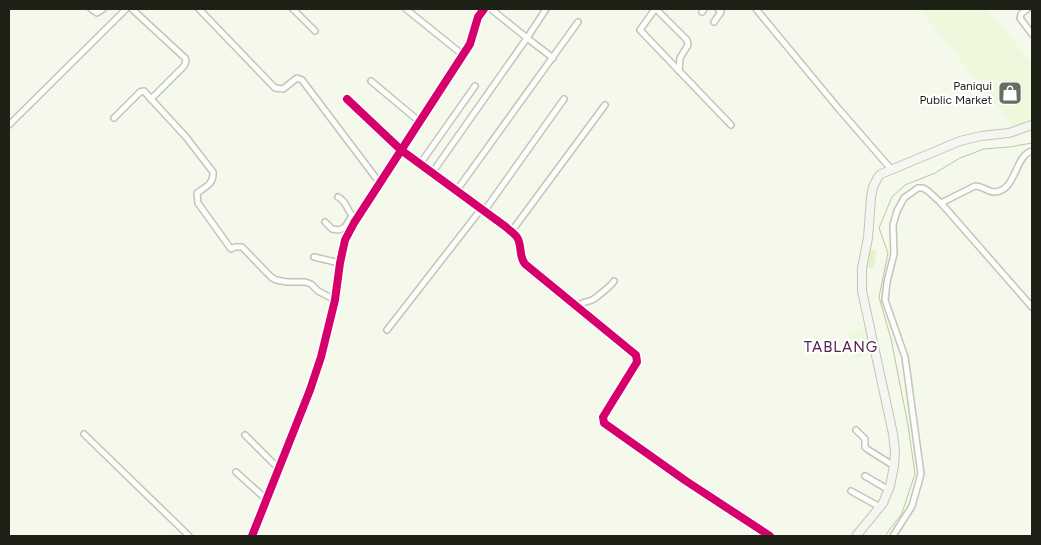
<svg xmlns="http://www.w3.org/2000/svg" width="1041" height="545" font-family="Figtree,sans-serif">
	<rect width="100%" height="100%" fill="#f4f9eb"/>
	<g fill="#eef8dc">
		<polygon points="920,9 987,9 1032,64 1032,123 1016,130"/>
		<polygon points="867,328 873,354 854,358 848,333"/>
	</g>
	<polygon fill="#e6f2ca" points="868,249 877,251 873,269 865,267"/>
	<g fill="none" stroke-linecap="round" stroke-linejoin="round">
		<polyline stroke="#bbc998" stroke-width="1" points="885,536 902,513 915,474 908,425 891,339 879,297 888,253 879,228 892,197 905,185 935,173 960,158 984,149 1010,147 1032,143"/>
		<g stroke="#c1c6ba" stroke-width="8">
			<g id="street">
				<polyline points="91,9 97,13 103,9"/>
				<path d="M132,9L185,58L186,61L184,66L151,99L186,137L213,172C214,184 205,187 197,193L198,203L231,249L235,247H242L271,277L276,280L287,282H305L311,284L318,291L335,300"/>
				<polyline points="199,9 275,88 283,89 297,78 302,80 379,182"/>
				<polyline points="293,9 315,31"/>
				<polyline points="406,9 463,55"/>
				<polyline points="546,9 527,38 553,58"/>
				<polyline points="655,9 640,30 731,125"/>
				<polyline points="656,9 687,40 688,45 680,58 679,71"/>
				<polyline points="756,9 838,108 891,169"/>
				<polyline points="1027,9 1021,14 1020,18 1032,34"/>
				<polyline points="702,12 704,9"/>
				<polyline points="714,22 721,12 718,9"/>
				<polyline points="371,81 420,122"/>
				<path d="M347,99L401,150L506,227C510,231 516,234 518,239C522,248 519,257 525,264L636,355L637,362L603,417L604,423L686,481L770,536"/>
				<polyline points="114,118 140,92 144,91 151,99"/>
				<polyline points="9,125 126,9"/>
				<polyline points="420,164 475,86"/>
				<polyline points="432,173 527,38 491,9"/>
				<polyline points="457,190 578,22"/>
				<path d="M338,197C348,202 346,211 354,217"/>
				<path d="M941,203L975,186C982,186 988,192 995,192C1017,190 1014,156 1032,151"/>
				<polyline points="485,210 564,99"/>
				<polyline points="325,222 332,229 339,230 345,227 352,216"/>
				<polyline points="511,232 605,105"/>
				<polyline points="314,257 340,263"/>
				<path d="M577,306C582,302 587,302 592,300C596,298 613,284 614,281"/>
				<polyline points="387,330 482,208"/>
				<polyline points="856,430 865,439 865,447 867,449 894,466"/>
				<polyline points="84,434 189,536"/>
				<polyline points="245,435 279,469"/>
				<polyline points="236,472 267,500"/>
				<polyline points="865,476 889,490"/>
				<polyline points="851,491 880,507"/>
				<polyline points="252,536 310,390 321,357 335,300 340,263 345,240 354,223 470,44 478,17 484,9"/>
				<polyline points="893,536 912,506 921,474 905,357 885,300 887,282 894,254 893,225 897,211 904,198 918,188 923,188 928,191 941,203 1032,307"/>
			</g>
		</g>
		<g stroke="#c1c6ba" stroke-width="10">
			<polyline id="secondary" points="856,536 883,503 890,486 894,466 895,451 893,434 862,291 862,268 868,238 871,197 873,187 878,177 881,174 960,141 981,136 1009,133 1032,125"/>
		</g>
		<use href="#street" stroke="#fdfefc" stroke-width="5"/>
		<use href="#secondary" stroke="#f5f6f2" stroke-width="8"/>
		<g stroke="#fff" stroke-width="11">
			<g id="cycleway">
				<path d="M347,99L401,150L506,227C510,231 516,234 518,239C522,248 519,257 525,264L636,355L637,362L603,417L604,423L686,481L770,536"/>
				<polyline points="252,536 310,390 321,357 335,300 340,263 345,240 354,223 470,44 478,17 484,9"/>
			</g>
		</g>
		<use href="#cycleway" stroke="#d6006c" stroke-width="8"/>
	</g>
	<defs>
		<g id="shop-square" transform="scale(1.25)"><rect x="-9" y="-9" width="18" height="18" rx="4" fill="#696d61" stroke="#fff"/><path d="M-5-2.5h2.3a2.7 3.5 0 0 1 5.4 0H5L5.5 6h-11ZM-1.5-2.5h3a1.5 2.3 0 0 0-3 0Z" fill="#fff"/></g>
	</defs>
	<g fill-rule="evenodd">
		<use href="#shop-square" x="1010" y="93"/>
	</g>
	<g text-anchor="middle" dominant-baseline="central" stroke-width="4.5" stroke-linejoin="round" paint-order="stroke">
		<g font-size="12" fill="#1e2116" stroke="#fff" text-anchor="end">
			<text x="992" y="86">Paniqui<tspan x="992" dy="14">Public Market</tspan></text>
		</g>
		<g font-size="15" letter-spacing="1" fill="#55214f" stroke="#fff">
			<text x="841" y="347">TABLANG</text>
		</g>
	</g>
	<rect width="1041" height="545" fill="none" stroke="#1e2116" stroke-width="20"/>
</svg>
